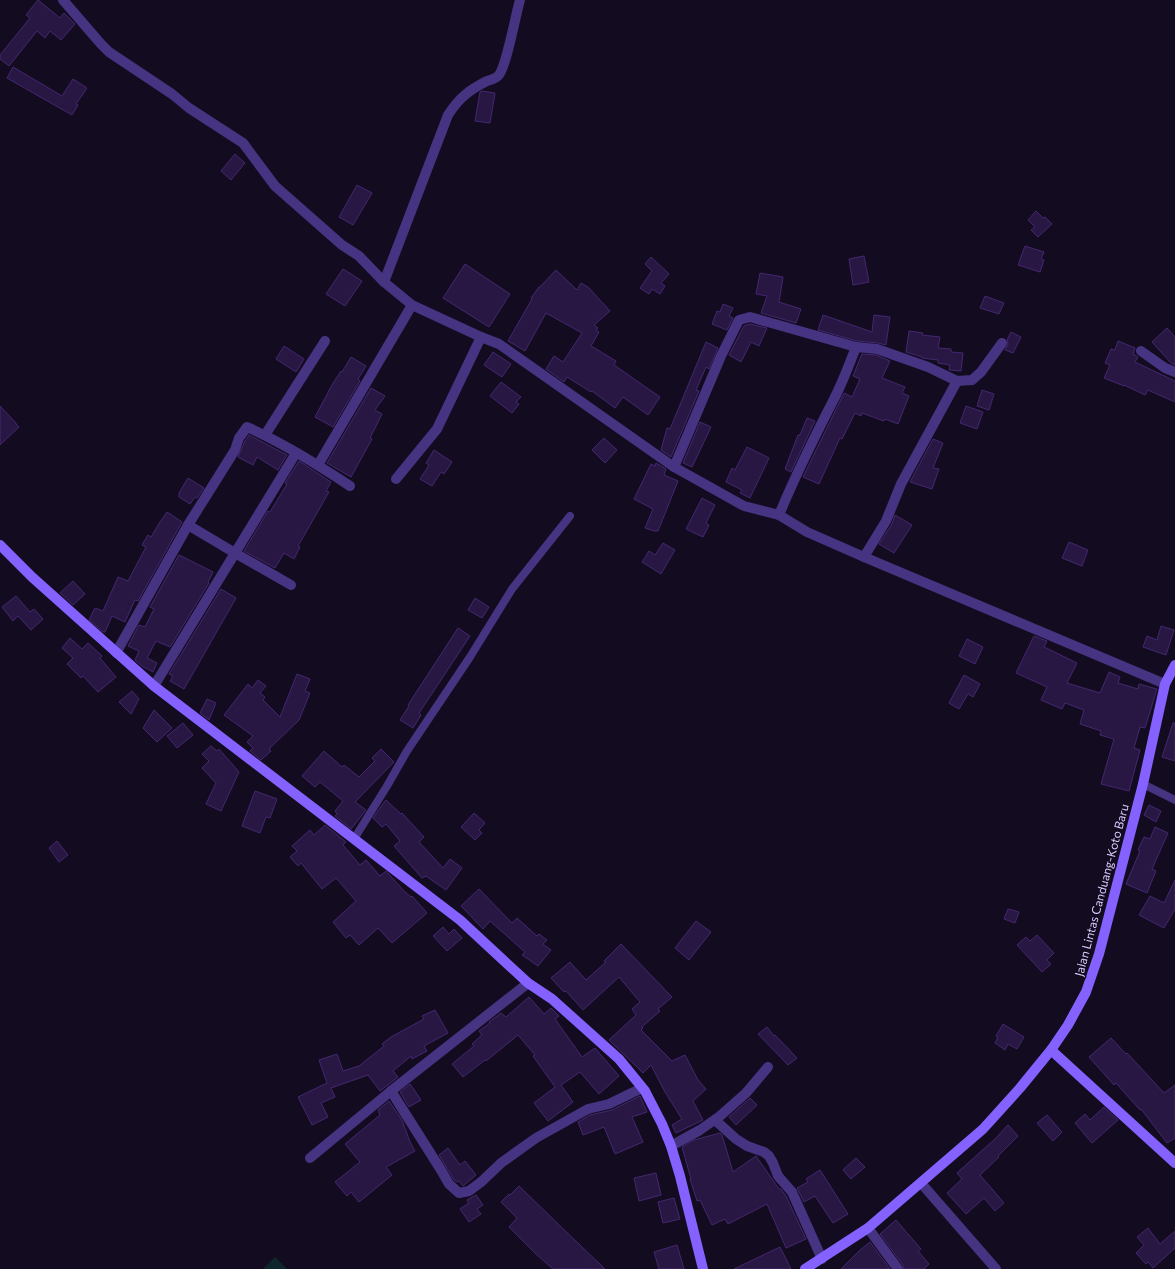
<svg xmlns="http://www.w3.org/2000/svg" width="1175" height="1269" font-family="Commissioner,sans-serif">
	<rect width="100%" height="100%" fill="#130c21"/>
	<polygon fill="#0e262b" points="275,1257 287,1269 263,1269"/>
	<g fill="#281743" stroke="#442770">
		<polygon points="38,0 60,18 64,13 75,24 61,40 50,31 45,38 37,31 9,66 0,59 0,55 30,18 26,15"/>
		<polygon points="13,67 62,96 73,79 87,88 76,104 78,105 72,115 7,78"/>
		<polygon points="482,91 495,93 490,123 475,121 480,92"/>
		<polygon points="235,154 245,163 231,180 221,171"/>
		<polygon points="357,185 372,193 353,225 339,217"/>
		<polygon points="1036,211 1043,218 1045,217 1052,224 1038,237 1031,230 1035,227 1028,220"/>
		<polygon points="1025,246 1044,252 1041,259 1044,260 1040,272 1018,265"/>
		<polygon points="864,256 869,282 853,285 849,259"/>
		<polygon points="651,257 669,274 661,283 665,286 660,294 652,289 649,294 640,288 652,271 645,264"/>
		<polygon points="465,264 510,294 489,327 443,298"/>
		<polygon points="343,269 362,281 345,306 326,294"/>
		<polygon points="556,270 577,290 581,283 588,287 610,311 594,325 598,328 596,330 599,332 591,346 616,361 614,365 660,397 648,415 623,397 615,408 592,391 591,392 567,377 564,382 546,369 554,356 563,362 582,333 546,313 525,351 508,341 532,299 531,298 539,287 540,287"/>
		<polygon points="760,273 783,277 779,302 801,309 796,323 761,313 767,296 756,294"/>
		<polygon points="985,296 1004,303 999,314 980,308"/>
		<polygon points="723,304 733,308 729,316 733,318 727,330 712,324 717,311 720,312"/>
		<polygon points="823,315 872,332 874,315 890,317 886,345 878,343 857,341 818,330"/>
		<polygon points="750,324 767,328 759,346 751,342 741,362 729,355 744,326"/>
		<polygon points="1167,328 1175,337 1175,365 1171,363 1152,342"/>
		<polygon points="909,331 923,333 922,335 940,337 938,348 951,349 951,352 963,353 961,371 949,370 950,365 938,363 938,360 922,358 922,357 906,352"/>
		<polygon points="1011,332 1021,337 1013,353 1005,350 1008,344 1007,340"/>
		<polygon points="1118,341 1135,348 1133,354 1138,357 1135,362 1175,381 1175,402 1148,390 1145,395 1124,385 1124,386 1104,378 1110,365 1105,363 1111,349 1115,350"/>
		<polygon points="706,342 718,348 709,369 706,367 696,390 699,391 671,457 661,450 667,428 670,429"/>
		<polygon points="284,346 304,359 296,372 276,359"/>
		<polygon points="493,352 511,364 502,377 484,365"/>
		<polygon points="862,354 876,355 890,361 882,378 905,387 902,393 909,396 898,424 885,419 884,421 862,413 861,416 855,413 842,439 840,438 819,484 803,477 844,393 852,397 860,379 853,376"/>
		<polygon points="351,357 366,366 358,379 360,381 333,427 315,417 332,385 341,371 342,372"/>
		<polygon points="501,382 521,397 516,402 519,404 512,413 490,396"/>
		<polygon points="371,388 385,396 375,410 382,414 370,438 372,439 351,477 327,463"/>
		<polygon points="982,390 994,394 989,410 977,406"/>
		<polygon points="0,406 16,423 16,424 19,427 0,445"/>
		<polygon points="966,406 983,412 977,429 960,423"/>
		<polygon points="807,418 815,421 791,472 785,469 798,435 800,435"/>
		<polygon points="700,422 711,427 692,467 683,463"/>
		<polygon points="249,435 287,455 278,470 257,457 253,465 238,457 245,441"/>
		<polygon points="604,438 617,450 605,463 592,450"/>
		<polygon points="933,439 943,443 933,468 939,469 932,489 910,482"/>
		<polygon points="747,447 769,458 750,498 740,493 742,490 726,482 732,468 735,470"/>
		<polygon points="434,450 452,462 444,474 441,472 432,486 420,479 429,465 426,463"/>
		<polygon points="299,461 331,482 326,491 329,492 298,546 300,547 294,559 284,553 275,568 244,551 268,511 270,512 287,484 285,483"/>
		<polygon points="656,463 666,469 664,475 678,481 658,531 654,531 645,528 653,509 634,499 651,464 655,466"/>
		<polygon points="188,478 204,488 197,498 195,497 190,504 179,497 179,493"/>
		<polygon points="702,498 715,505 706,523 709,525 703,537 686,529"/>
		<polygon points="167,512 182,522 138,601 135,600 125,622 112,616 105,632 103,632 89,620 95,608 103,611 118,577 128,581 146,547 142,545 148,535 151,537 160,522"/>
		<polygon points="895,515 912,525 894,553 879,544 892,524"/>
		<polygon points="1069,542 1088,550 1082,566 1062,558"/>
		<polygon points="663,543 675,550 661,574 642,562 649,551 655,555"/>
		<polygon points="179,555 213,572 208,582 209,583 170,647 156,641 147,658 157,663 153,672 142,666 135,660 139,651 128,646 139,625 145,627 154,609 150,607"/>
		<polygon points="73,581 85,594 73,605 60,593"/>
		<polygon points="221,589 236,598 184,689 170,681 173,676 169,674"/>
		<polygon points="16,596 30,612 34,609 43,619 31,630 18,616 13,621 2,607"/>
		<polygon points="475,598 489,607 482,618 468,610"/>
		<polygon points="1161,626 1174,630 1166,655 1143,647 1147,636 1157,640"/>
		<polygon points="458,628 470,636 419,713 421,715 413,728 400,720 409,706 408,705"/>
		<polygon points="1034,636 1047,641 1044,647 1077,663 1067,683 1100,693 1109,672 1120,677 1118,683 1138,689 1139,684 1157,689 1145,728 1140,727 1134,748 1140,750 1129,791 1101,784 1114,739 1100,735 1101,731 1080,724 1084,710 1065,703 1062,709 1041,700 1047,687 1016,673"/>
		<polygon points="70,638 82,649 88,643 102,656 100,658 116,677 98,692 83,676 81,678 67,664 73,658 62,648"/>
		<polygon points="967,639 983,647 975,664 959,656"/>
		<polygon points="297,674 310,679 305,691 310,693 299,720 269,749 271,751 261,760 250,751 253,748 247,742 253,736 224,715 248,684 252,688 258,680 266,686 260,693 265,697 263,700 280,717"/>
		<polygon points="964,675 980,684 973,697 968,694 959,709 949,703"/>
		<polygon points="132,691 139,699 131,714 119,702"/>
		<polygon points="207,699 216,703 209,720 200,713"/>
		<polygon points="154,710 172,728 157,742 143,728"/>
		<polygon points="183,723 193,735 177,748 167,736"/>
		<polygon points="1173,723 1175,723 1175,761 1162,757"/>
		<polygon points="211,746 217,751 219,749 239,772 221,811 206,804 216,783 202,768 209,761 202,754"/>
		<polygon points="381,749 394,762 355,802 366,810 351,829 335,816 337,814 335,811 343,801 320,782 315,787 302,776 324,751 342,767 344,765 359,777 375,761 372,758"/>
		<polygon points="255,791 277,799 270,818 266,817 260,833 242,826"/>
		<polygon points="386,800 401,814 402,813 424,837 419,842 443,868 450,859 462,868 446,890 426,876 422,878 394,846 400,841 386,824 382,827 373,818 382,805"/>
		<polygon points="1149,805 1161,811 1156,822 1144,815"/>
		<polygon points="474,813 485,823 479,830 482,833 475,840 461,827"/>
		<polygon points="325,825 346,842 343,845 360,865 366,860 380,876 386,871 404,891 411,897 412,896 427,913 392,943 378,928 359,945 350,935 346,938 333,922 356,901 336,878 322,889 301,863 298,866 290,857 297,851 292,846 310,830 314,835"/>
		<polygon points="1155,827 1168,833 1152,869 1156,871 1147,893 1126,884 1140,851 1138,850 1144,837 1150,839"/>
		<polygon points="57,841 68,855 59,862 49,848"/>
		<polygon points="1175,880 1175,909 1164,928 1139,915 1150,896 1164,903"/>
		<polygon points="479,889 512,923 517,918 537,936 539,934 547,940 543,944 551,950 538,966 522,955 525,952 490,921 483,929 461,906"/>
		<polygon points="1008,909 1019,912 1015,923 1004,919"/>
		<polygon points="696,921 711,932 689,960 675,948"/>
		<polygon points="443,927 449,934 454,929 462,938 447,951 433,936"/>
		<polygon points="1037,935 1054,953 1047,960 1051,964 1042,972 1017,945 1026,937 1030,941"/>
		<polygon points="621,944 672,997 658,1009 660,1011 642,1027 643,1028 641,1030 672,1061 685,1055 698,1080 706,1089 693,1101 703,1120 676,1133 672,1125 682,1119 665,1092 651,1065 643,1073 609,1040 636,1015 632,1009 640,1002 619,977 583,1010 566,991 564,992 551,978 570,962 586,980 606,962 604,961"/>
		<polygon points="529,997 544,1014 551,1008 559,1016 555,1019 582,1057 595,1048 619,1076 599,1094 580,1072 561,1085 573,1102 548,1121 534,1103 555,1087 533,1056 535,1055 518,1035 486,1061 485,1060 463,1077 452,1064 474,1046 472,1044 482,1035 479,1031 490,1023 489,1022 501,1013 506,1017"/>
		<polygon points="435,1010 448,1033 424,1046 427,1051 412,1059 411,1056 393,1071 398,1077 380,1091 368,1075 331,1088 335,1097 321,1103 328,1117 312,1125 298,1097 327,1083 319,1060 337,1054 343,1071 359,1066 384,1046 382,1044 391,1037 424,1019 422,1016"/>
		<polygon points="1003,1024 1024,1037 1017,1049 1008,1044 1005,1050 995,1043 998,1037 996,1036"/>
		<polygon points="767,1027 774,1036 775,1035 797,1058 788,1065 758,1034"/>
		<polygon points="1111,1038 1126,1054 1127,1053 1164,1093 1175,1085 1175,1138 1167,1143 1141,1109 1140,1110 1116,1083 1114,1085 1089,1057"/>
		<polygon points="410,1084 421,1100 409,1107 400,1092"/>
		<polygon points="640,1096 647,1112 632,1117 643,1142 615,1154 604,1127 583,1135 578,1122 590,1115 612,1110"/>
		<polygon points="750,1098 757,1105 736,1125 729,1117"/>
		<polygon points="389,1101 402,1120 410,1142 415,1151 386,1167 392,1175 359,1202 351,1192 347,1196 335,1182 360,1162 345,1144 380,1115 378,1110"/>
		<polygon points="1104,1107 1118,1120 1092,1143 1075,1123 1085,1114 1090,1120"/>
		<polygon points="1047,1115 1062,1132 1053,1141 1037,1123"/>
		<polygon points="1008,1125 1018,1136 998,1156 999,1157 980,1175 1004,1203 995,1211 984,1198 966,1214 947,1193 962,1179 957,1173 996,1138"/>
		<polygon points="720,1133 722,1135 733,1172 756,1156 779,1189 781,1189 786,1196 806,1239 786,1248 767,1204 728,1224 725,1219 712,1225 700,1200 697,1201 690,1179 691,1179 682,1147 694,1140"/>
		<polygon points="448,1148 460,1165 465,1161 476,1175 463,1186 459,1181 457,1182 454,1180 439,1155"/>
		<polygon points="856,1158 865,1167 851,1179 843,1170"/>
		<polygon points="820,1170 848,1214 833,1223 815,1196 804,1202 797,1188 808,1182 806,1179"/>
		<polygon points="656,1173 661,1195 639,1201 634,1178"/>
		<polygon points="519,1186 557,1223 605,1269 553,1269 537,1255 509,1227 517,1218 501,1202 509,1194 510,1195"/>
		<polygon points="476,1195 483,1205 477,1209 481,1214 469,1222 460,1209 469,1203 467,1200"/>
		<polygon points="674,1198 680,1219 663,1223 658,1202"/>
		<polygon points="896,1220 921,1249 918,1251 929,1264 924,1269 904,1269 903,1265 880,1234"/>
		<polygon points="1148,1228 1160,1244 1175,1231 1175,1248 1153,1268 1148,1262 1146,1264 1136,1253 1144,1245 1137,1237"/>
		<polygon points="870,1242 890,1269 841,1269 859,1251"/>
		<polygon points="677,1245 684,1269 659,1269 654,1252"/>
		<polygon points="780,1247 791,1269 734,1269"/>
	</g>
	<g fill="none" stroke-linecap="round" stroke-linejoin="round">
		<g stroke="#463482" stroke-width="8">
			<polyline points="1143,784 1175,800"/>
			<polyline points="354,839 387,786 407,751 470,657 512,589 570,516"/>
		</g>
		<g stroke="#463482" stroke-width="10">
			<polyline points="63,0 101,44 109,52 172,94 189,108 243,143 275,186 342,245 359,256 384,282 412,305 481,337 499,344 674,467 744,506 779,515 807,532 864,557 1165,684"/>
			<path d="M384,282L448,115C459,98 469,90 487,81C490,80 495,79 498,76C506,69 516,13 520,0"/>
			<polyline points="1141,351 1165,368 1175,372"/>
			<polyline points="265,435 325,341"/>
			<polyline points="318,465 412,305"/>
			<polyline points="674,467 721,356 739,320 750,317 856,347 877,349 928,367 957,381 972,380 981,372 1002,343"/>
			<polyline points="396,479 437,429 481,337"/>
			<path d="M779,515C795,476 814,438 833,401C842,384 849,365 856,347"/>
			<polyline points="188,525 235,553 291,585"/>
			<polyline points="864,557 886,521 901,484 957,381"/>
			<path d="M116,653L188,525L235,450L239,438L247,427C283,443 317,464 350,486"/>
			<polyline points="154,686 296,453"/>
			<polyline points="391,1091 441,1170 449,1184 459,1193 469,1191 481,1182 501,1163 536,1138 588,1109 609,1104 642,1088"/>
			<polyline points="715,1120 736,1139 747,1146 764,1152 769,1156 773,1163 778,1176 792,1192 822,1259"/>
			<polyline points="671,1146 700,1130 720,1116 746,1093 768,1067"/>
			<polyline points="310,1158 391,1091 528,983"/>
			<polyline points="921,1183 996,1269"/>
			<polyline points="868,1228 898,1269"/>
		</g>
		<g stroke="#8562ff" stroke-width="10">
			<polyline points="0,545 32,577 154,686 460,920 528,983 552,999 619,1059 645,1091 662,1124 671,1146 680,1176 703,1269"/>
			<polyline points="1051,1050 1175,1163"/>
			<polyline points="805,1269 868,1228 983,1129 1020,1088 1051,1050 1068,1025 1086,992 1099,954 1143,784 1165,684 1175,665"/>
		</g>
	</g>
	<g text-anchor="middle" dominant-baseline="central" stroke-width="3" stroke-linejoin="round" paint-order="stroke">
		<g font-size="12" fill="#dbcbff" stroke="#130c21">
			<text transform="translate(1101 890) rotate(-75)">Jalan Lintas Canduang-Koto Baru</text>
		</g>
	</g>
</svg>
